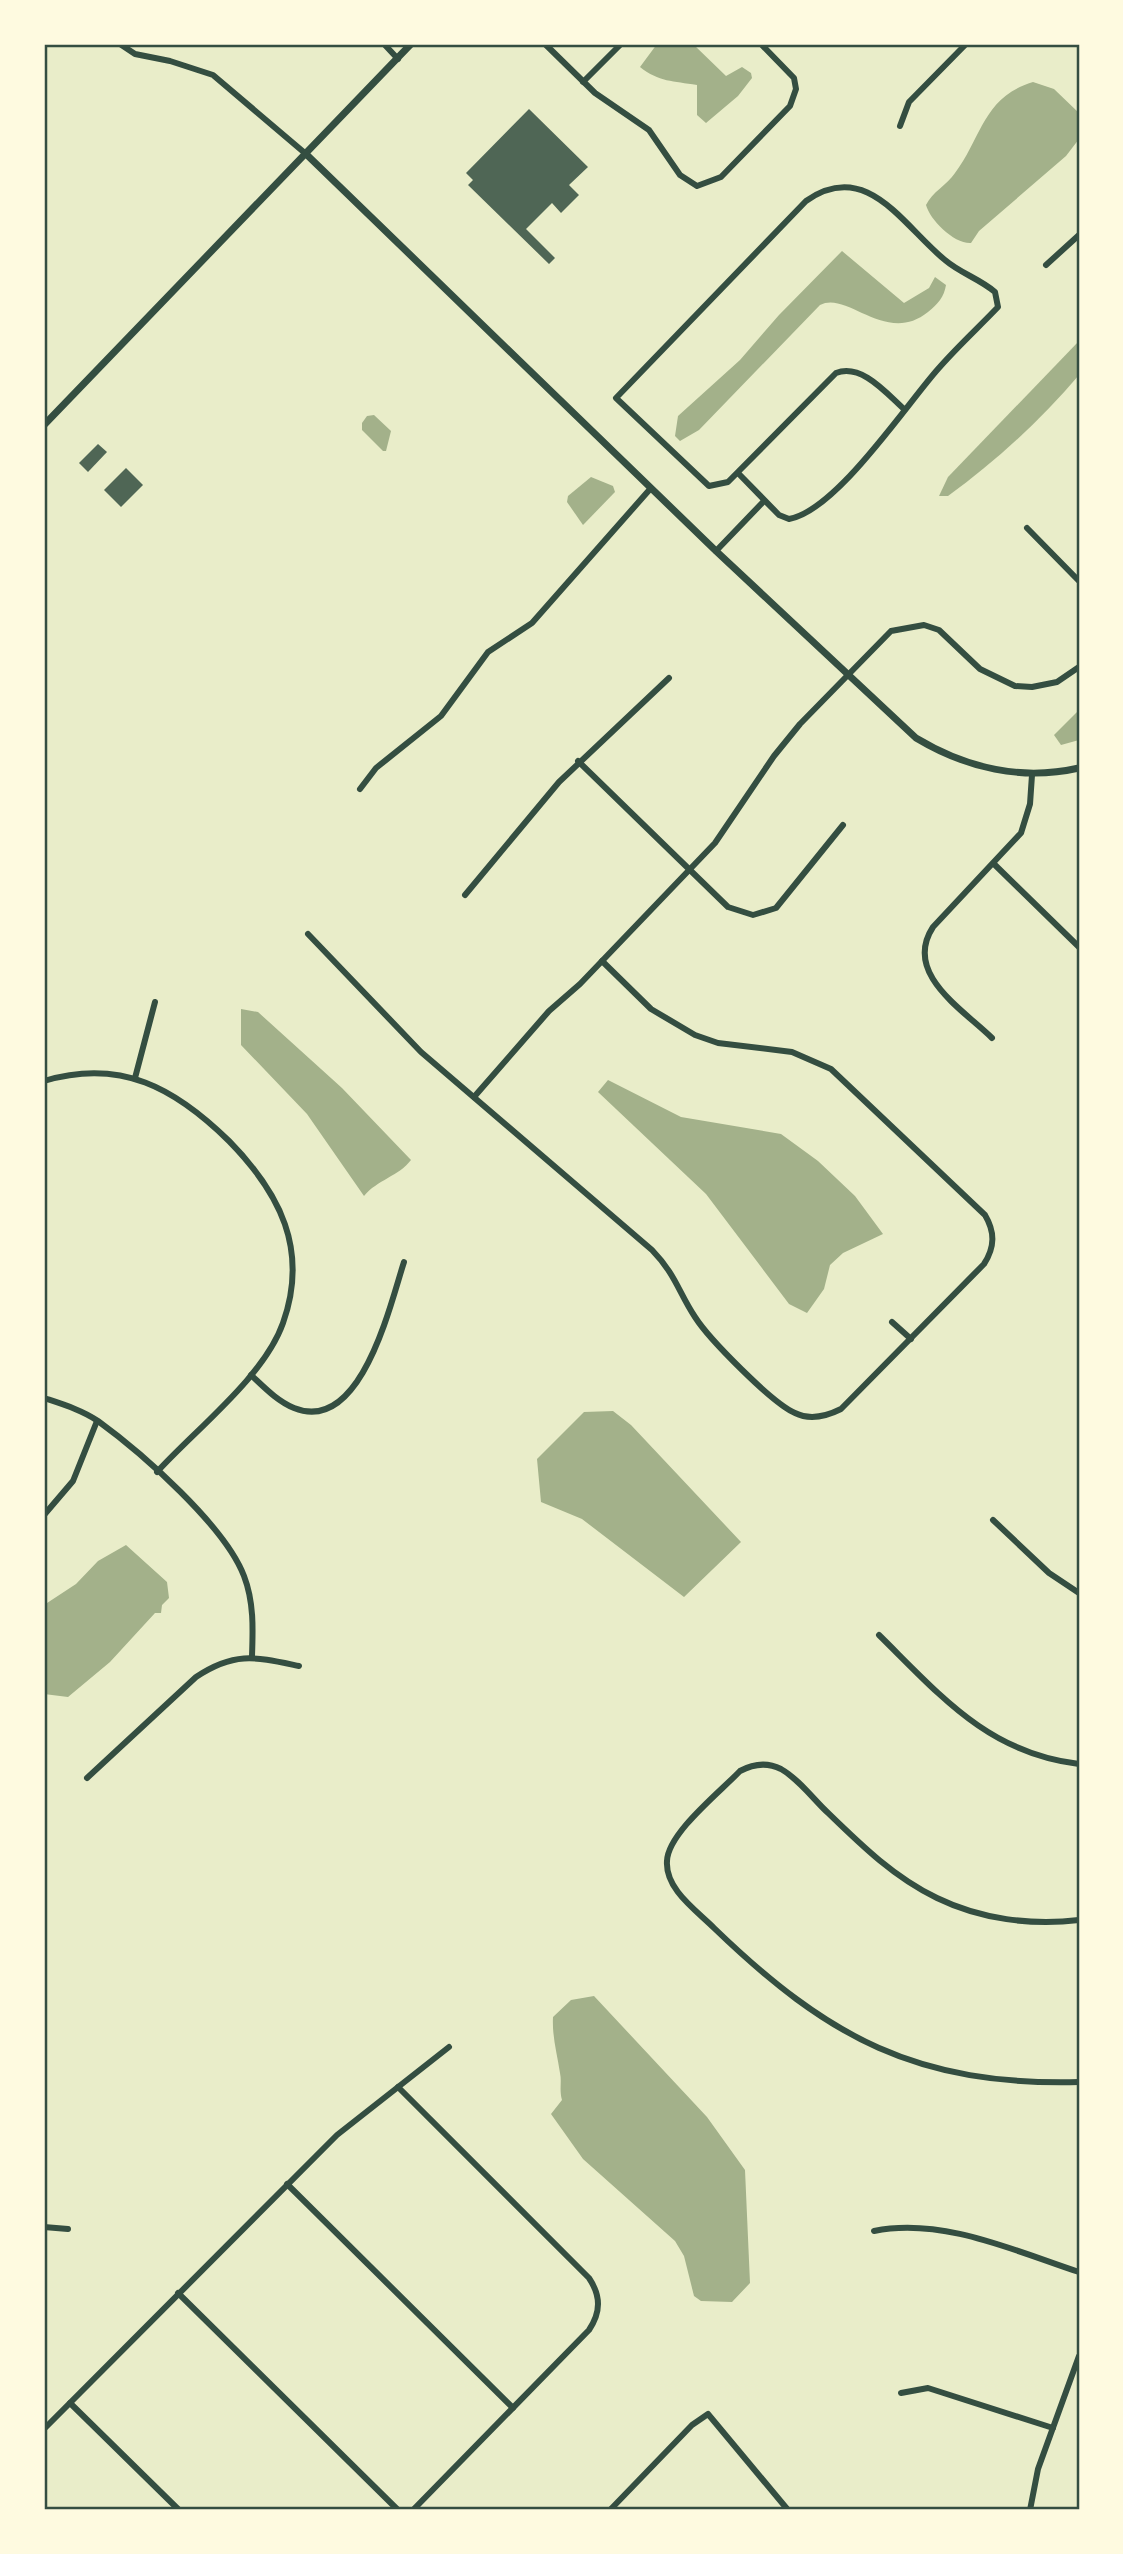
<svg xmlns="http://www.w3.org/2000/svg" width="1123" height="2554" font-family="Barlow,sans-serif">
	<rect width="100%" height="100%" fill="#e9edc9"/>
	<g fill="#a3b18a">
		<path d="M657,44H693L726,76L742,67L751,73L752,78L738,96L706,123L697,115V85C673,81 659,82 640,67Z"/>
		<path d="M1033,82L1054,89L1079,113V139L1066,156L979,231L971,243C954,244 930,220 926,205C932,192 947,185 955,173C982,137 983,97 1033,82Z"/>
		<path d="M842,251L904,303L929,288L935,277L946,285C944,297 938,304 928,312C886,346 847,290 820,305L699,430L680,441L675,436L678,416L740,360L779,315Z"/>
		<path d="M1079,341V375C1041,420 996,461 948,496H939L948,477Z"/>
		<polygon points="374,415 391,431 386,451 383,451 362,430 362,423 367,416"/>
		<polygon points="591,477 613,486 615,492 583,525 567,502 568,496"/>
		<polygon points="1079,710 1079,740 1061,745 1054,735"/>
		<path d="M241,1009L258,1012L342,1088L411,1160C399,1176 377,1180 364,1196L307,1114L241,1045Z"/>
		<polygon points="608,1080 681,1117 781,1134 818,1161 855,1196 883,1234 843,1253 830,1265 824,1289 807,1313 789,1304 706,1194 598,1092"/>
		<polygon points="613,1411 631,1425 741,1542 684,1597 582,1519 541,1502 537,1459 584,1412"/>
		<polygon points="126,1545 167,1582 169,1598 162,1605 161,1613 155,1613 110,1662 68,1697 44,1694 44,1605 76,1584 98,1561"/>
		<path d="M594,1996L707,2117L745,2170L750,2283L732,2302L701,2301L694,2296L684,2256L675,2241L583,2159L551,2114L562,2100C559,2089 562,2082 560,2073C557,2053 552,2037 553,2017L571,2000Z"/>
	</g>
	<g fill="#4f6655">
		<polygon points="529,109 588,167 569,185 579,195 561,213 552,203 526,229 555,258 549,264 468,185 473,180 466,173"/>
		<polygon points="98,444 107,452 88,472 79,463"/>
		<polygon points="126,468 143,485 121,507 104,490"/>
	</g>
	<g fill="none" stroke-linecap="round" stroke-linejoin="round">
		<g stroke="#344e41" stroke-width="6">
			<polyline points="120,44 135,54 170,61 213,75 306,154"/>
			<polyline points="384,44 398,59"/>
			<polyline points="545,44 595,93 649,130 680,175 697,186 721,177 790,106 796,89 794,78 761,44"/>
			<polyline points="583,82 621,44"/>
			<polyline points="900,126 909,102 966,44"/>
			<polyline points="1046,265 1079,235"/>
			<path d="M738,473L779,515L789,519C836,511 906,405 938,369C957,347 978,328 998,307L995,292C980,279 960,273 945,260C903,226 867,158 806,201L616,398L709,486L728,482L836,373C862,363 887,394 905,410"/>
			<polyline points="1027,528 1079,581"/>
			<polyline points="716,551 764,501"/>
			<polyline points="578,761 728,907 753,915 776,908 843,825"/>
			<polyline points="360,789 376,768 441,716 488,652 532,623 651,488"/>
			<polyline points="994,864 1079,947"/>
			<polyline points="465,895 559,782 669,678"/>
			<path d="M308,934L421,1052L652,1250C676,1275 678,1291 695,1317C709,1339 772,1403 795,1413C811,1421 827,1416 841,1409L984,1264C995,1247 995,1232 985,1215L831,1069L792,1052L718,1043L695,1035L651,1009L602,961"/>
			<path d="M992,1038C961,1008 903,973 933,927L1021,833L1030,804L1032,775"/>
			<polyline points="135,1078 155,1002"/>
			<path d="M44,1081C121,1058 175,1088 229,1141C280,1193 309,1250 283,1323C264,1377 196,1429 157,1472"/>
			<polyline points="474,1097 549,1011 580,984 715,843 774,756 800,724 891,631 924,625 939,630 980,669 1015,686 1032,687 1057,682 1079,667"/>
			<polyline points="892,1322 911,1339"/>
			<path d="M251,1375C264,1387 277,1401 294,1408C361,1435 390,1305 404,1262"/>
			<path d="M44,1398C62,1404 82,1410 98,1421C142,1453 225,1526 244,1576C254,1602 253,1629 252,1656"/>
			<polyline points="44,1515 73,1481 97,1421"/>
			<polyline points="993,1520 1049,1573 1079,1593"/>
			<path d="M879,1635C941,1696 988,1753 1079,1764"/>
			<path d="M87,1778L196,1677C235,1651 256,1657 299,1666"/>
			<path d="M1079,1920C1032,1926 980,1919 937,1898C893,1877 859,1843 824,1809C811,1796 797,1778 781,1769C767,1762 753,1764 740,1771C720,1792 668,1833 667,1861C665,1889 696,1910 714,1928C828,2038 917,2086 1079,2082"/>
			<path d="M398,2087L589,2278C601,2296 601,2312 589,2330L413,2510"/>
			<polyline points="287,2184 513,2408"/>
			<polyline points="44,2227 68,2229"/>
			<path d="M874,2231C942,2217 1015,2251 1079,2272"/>
			<polyline points="178,2293 398,2510"/>
			<polyline points="901,2393 928,2388 1053,2428"/>
			<polyline points="70,2403 179,2510"/>
			<polyline points="44,2429 337,2135 449,2047"/>
			<polyline points="610,2510 692,2425 708,2414 788,2510"/>
			<polyline points="1030,2510 1038,2469 1079,2356"/>
		</g>
		<g stroke="#344e41" stroke-width="7">
			<path d="M306,154L716,551L916,738C966,768 1022,781 1079,768"/>
			<polyline points="44,425 411,44"/>
		</g>
	</g>
	<rect width="1123" height="2554" fill="none" stroke="#fefae0" stroke-width="91"/>
	<rect x="46" y="46" width="1032" height="2462" fill="none" stroke="#344e41" stroke-width="2.5"/>
</svg>
